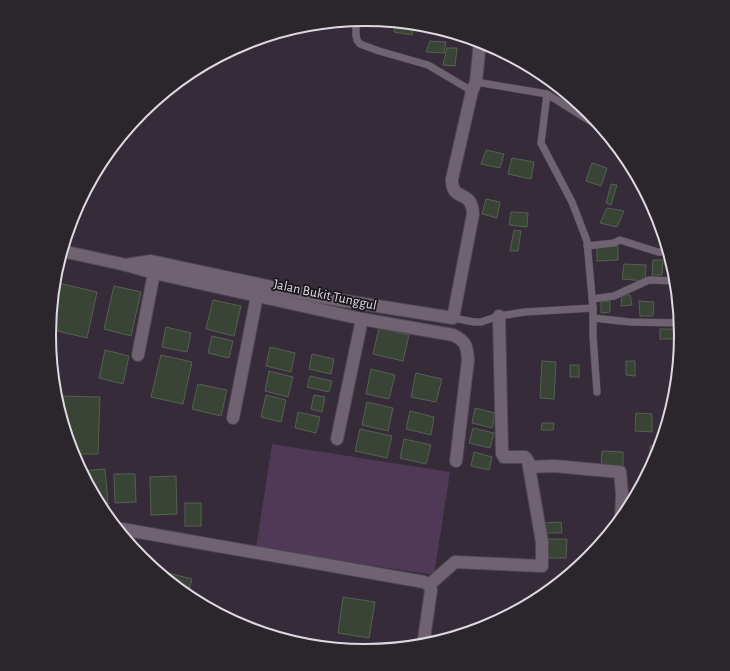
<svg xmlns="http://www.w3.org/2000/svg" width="730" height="671" font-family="'Alegreya Sans',sans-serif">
	<rect width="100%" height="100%" fill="#362b38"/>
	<polygon fill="#503957" points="272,444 450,472 434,575 256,548"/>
	<g fill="#394437" stroke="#556152">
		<polygon points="396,22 413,24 412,35 394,32"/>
		<polygon points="430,41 446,42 444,53 426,52"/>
		<polygon points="447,48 457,48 455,66 443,65"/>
		<polygon points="486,150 504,154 500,168 481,164"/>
		<polygon points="512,158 534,162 531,179 508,174"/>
		<polygon points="592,163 607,168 601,186 586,181"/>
		<polygon points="611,184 617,185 611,205 606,203"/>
		<polygon points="486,199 500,202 497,218 482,214"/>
		<polygon points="607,208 624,211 617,227 600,223"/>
		<polygon points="511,212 528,213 527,227 509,225"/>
		<polygon points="514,230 521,231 518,251 510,251"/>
		<polygon points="597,246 618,246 618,260 597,261"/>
		<polygon points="653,260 663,260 662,275 652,275"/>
		<polygon points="624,264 646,265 645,281 622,279"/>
		<polygon points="54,282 97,292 87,338 49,329"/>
		<polygon points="114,286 141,292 131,336 104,329"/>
		<polygon points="622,295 630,295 632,305 621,306"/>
		<polygon points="213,300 241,306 234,336 206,329"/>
		<polygon points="601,301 610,301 610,312 601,313"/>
		<polygon points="639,301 654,302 653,316 640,316"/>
		<polygon points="166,327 191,333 187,352 162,347"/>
		<polygon points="379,328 409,335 403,361 373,354"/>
		<rect x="660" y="329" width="19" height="10"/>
		<polygon points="212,336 233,341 229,358 208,353"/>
		<polygon points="270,347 295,353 291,372 266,366"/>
		<polygon points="105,350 129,356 123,384 99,378"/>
		<polygon points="312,354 334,359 331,374 309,369"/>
		<polygon points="161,355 192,362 183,404 151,397"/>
		<polygon points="542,361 556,362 554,399 540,398"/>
		<polygon points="626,361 635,361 635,376 626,375"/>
		<rect x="570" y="365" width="9" height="12"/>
		<polygon points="371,369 395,375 389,399 366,394"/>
		<polygon points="269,371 293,377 288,397 265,391"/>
		<polygon points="416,373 442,379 436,402 411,397"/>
		<polygon points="310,376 332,381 329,392 307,387"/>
		<polygon points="198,384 227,390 221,416 192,409"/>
		<polygon points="266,395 286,400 281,422 261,417"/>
		<polygon points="314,395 325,397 322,412 311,409"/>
		<polygon points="60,396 100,397 98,454 72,454 59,412"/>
		<polygon points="367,402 393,408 388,431 362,425"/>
		<polygon points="475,408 495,413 492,428 472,423"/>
		<polygon points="410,411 434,417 431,435 406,429"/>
		<polygon points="298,412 320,417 316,433 295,428"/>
		<polygon points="636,413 652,414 652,432 635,431"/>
		<polygon points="542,423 554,423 553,430 541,430"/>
		<polygon points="473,428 494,433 490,448 469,443"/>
		<polygon points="360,429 392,436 387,458 355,451"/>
		<polygon points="404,439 431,445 426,464 400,458"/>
		<polygon points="661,445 655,462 650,462 650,446"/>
		<polygon points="602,451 623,452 623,467 601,467"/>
		<polygon points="474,452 492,457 489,470 471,466"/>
		<polygon points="105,469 108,504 98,505 80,471"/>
		<polygon points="114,474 135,474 136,502 115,503"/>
		<polygon points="176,476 177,514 151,515 150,477"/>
		<rect x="185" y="503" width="16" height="23"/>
		<polygon points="561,522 562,533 546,533 545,523"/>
		<polygon points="548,539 567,539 566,558 547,558"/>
		<polygon points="161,571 192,579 187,597 160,574"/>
		<polygon points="343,597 375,602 369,638 338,633"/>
	</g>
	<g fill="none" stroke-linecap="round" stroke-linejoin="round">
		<g stroke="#4f4752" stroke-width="8">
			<g id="lane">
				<polyline points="356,20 356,35 357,40 360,44 379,51 428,65 472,91"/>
				<polyline points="476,82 547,94 603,129"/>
				<polyline points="547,94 541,143 572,202 587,241 593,308 593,336 597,392"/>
				<polyline points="587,246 614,243 620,240 658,252 669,252"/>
				<polyline points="592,299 614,296 649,280 676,281"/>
				<polyline points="453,318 474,322 481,322 499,316 525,312 593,308"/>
				<polyline points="593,318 630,322 680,323"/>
			</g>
		</g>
		<g stroke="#4f4752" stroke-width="14">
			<g id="street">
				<path d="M62,251L126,265L154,273L362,319L453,335C466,341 467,346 468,360L456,461"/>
				<path d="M126,265L151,261L314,296L453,318L473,214C472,188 451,203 452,179L472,91L476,82L480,41"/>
				<polyline points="138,355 154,273"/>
				<polyline points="233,418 257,296"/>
				<polyline points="337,439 362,319"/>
				<polyline points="529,467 554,466 620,472 622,494 621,520"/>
				<polyline points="116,528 424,582 429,585 431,590 423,646"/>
				<polyline points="429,585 455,562 542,566 542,542 528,461 525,457 504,457 502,453 499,316"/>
			</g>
		</g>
		<use href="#lane" stroke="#6f6372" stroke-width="7"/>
		<use href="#street" stroke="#6f6372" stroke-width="12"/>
	</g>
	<g text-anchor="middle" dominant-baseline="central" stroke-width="3.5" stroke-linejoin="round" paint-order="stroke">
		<g font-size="14" fill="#ded8e0" stroke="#1a161c">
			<text transform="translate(325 295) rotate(12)">Jalan Bukit Tunggul</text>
		</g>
	</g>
	<path d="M0 0H730V671H0ZM56 335a309 309 0 1 1 618 0a309 309 0 1 1-618 0Z" fill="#2a262c" fill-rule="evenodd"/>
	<path fill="none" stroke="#ded8e0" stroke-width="2" d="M56 335a309 309 0 1 1 618 0a309 309 0 1 1-618 0Z"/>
</svg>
